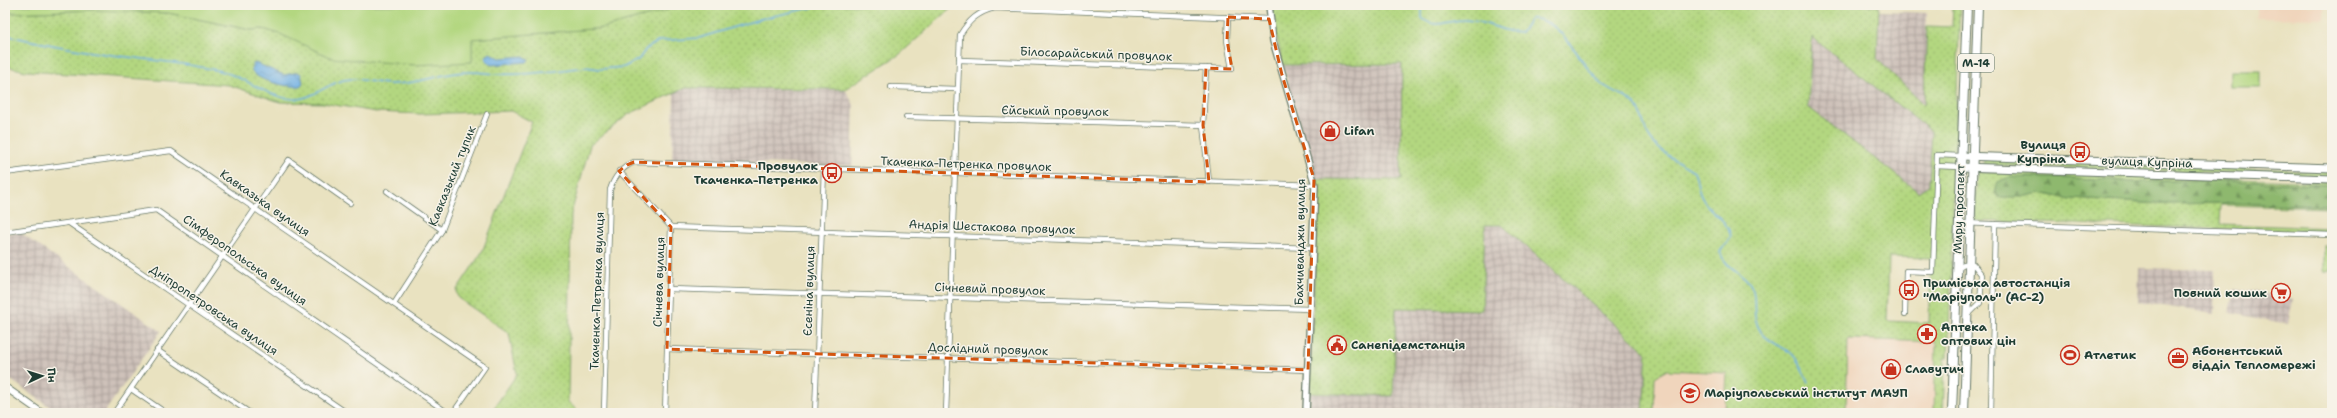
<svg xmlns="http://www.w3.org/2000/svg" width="2337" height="418" font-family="'Shantell Sans',sans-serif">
	<defs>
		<pattern id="industrial-grid" width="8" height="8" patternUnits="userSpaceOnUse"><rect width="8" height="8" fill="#cec1b9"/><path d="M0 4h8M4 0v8" fill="none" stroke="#a79e97"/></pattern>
		<pattern id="grass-dots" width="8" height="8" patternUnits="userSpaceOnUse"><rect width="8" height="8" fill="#b3d780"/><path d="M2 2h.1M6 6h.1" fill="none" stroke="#9ab96f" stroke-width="1.8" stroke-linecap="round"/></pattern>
		<pattern id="forest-firs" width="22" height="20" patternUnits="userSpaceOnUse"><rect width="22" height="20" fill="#8eb86e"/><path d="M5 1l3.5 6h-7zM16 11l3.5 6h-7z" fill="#73975b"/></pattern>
		<pattern id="water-waves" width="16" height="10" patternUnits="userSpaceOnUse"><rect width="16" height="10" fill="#70b0e4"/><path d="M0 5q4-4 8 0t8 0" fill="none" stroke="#5b90ba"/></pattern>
	</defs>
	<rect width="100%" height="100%" fill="#f7f3e8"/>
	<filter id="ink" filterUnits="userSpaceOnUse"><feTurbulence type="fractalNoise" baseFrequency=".025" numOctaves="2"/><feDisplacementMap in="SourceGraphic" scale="8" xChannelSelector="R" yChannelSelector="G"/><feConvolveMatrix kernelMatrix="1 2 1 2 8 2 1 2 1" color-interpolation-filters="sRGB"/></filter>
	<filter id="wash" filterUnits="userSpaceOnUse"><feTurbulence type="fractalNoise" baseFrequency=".012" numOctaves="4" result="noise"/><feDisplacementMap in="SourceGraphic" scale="16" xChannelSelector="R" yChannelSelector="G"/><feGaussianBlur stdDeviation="0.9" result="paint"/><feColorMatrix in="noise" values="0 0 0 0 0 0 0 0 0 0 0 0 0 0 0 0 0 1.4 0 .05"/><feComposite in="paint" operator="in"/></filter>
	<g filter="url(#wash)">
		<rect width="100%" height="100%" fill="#e9e2c0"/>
		<g fill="#f0d5bc">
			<polygon points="2256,5 2324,5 2324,19 2256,18"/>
			<polygon points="1848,339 1937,342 1934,413 1846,411"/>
			<polygon points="1667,370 1727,373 1725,411 1654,413 1655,377"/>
		</g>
		<g fill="url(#industrial-grid)">
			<polygon points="1879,11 1927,13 1924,106 1877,59"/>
			<polygon points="1812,37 1932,132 1929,185 1918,192 1808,107"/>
			<polygon points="1402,64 1401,180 1315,179 1283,65"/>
			<polygon points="685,88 845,89 854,105 852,166 672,160 674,93"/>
			<polygon points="1485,225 1502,225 1647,353 1643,413 1310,413 1310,393 1393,396 1396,307 1482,310"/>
			<polygon points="19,232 161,331 104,413 59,413 5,376 5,234"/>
			<polygon points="2139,268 2215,270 2214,314 2138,302"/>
			<polygon points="2235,288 2293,299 2288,324 2230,313"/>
		</g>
		<g fill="url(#grass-dots)" stroke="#698a5a" fill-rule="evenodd">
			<polygon points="686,5 955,5 900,54 845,89 685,88 629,114 590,145 571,214 568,402 580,413 501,413 494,408 517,374 509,333 458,298 456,291 482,252 532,122 511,111 420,114 376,112 323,103 280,102 229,85 26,71 5,66 5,13 97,10 168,13 250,30 263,29 280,34 471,39 603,28"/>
			<path d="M1272,5H1879L1877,59L1924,105L1927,26L1952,27L1953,5H1960L1948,357H1945L1943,413H1934L1936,342L1848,339L1846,411L1864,413H1706V410L1725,411L1727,373L1667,370L1655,377L1654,413H1643L1647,353L1502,225H1485L1482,310L1396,308L1393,396L1310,393L1317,207L1315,179L1401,180L1402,64L1283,65L1273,19ZM1812,37L1932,132L1929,185L1918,192L1808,107ZM1889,257L1931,258L1929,323L1887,321Z"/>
			<polygon points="1984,159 2332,171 2332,176 1983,165"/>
			<polygon points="1977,171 2332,182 2332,185 2207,180 2131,182 2106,179 2024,177 2021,197 2040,193 2070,199 2161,204 2230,203 2332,206 2332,208 2221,205 2220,224 2332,228 2332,232 1975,221"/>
		</g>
		<polygon fill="url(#forest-firs)" stroke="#567a51" points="2009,177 2106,179 2131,182 2207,180 2332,185 2332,206 2230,203 2161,204 2070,199 2040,193 2021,197 1998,197 1995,193 1998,182"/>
		<g fill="#b3d780" stroke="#698a5a">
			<polygon points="5,5 686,5 603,28 472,39 472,62 415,65 332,58 280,34 263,29 251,30 168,13 97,10 5,13"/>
			<rect x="2230" y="71" width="31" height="16"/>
			<rect x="2324" y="246" width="8" height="26"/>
		</g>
		<g fill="url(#water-waves)" stroke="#48768c">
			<polygon points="490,53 500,58 524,56 529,60 527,62 492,65 488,63 485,57"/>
			<path d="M256,63L284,75L298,72L301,74L303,83L300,86C290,88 256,81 251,70L253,64Z"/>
		</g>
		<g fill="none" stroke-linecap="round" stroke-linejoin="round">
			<g stroke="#70b0e4" stroke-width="1.5">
				<path d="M1422,5V18C1435,30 1448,20 1463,20C1483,19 1501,32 1521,33L1530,19C1562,16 1580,65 1602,84C1612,92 1627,96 1636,105C1642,111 1643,125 1647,133C1655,151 1678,161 1694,171C1698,180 1697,190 1702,198C1710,214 1726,217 1731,236L1720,252C1725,267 1738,270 1747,280C1761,295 1748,312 1761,332C1768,342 1782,346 1791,353C1800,361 1803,372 1808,382"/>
				<path d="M5,35C40,43 76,50 112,55C148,60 184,62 220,71C247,77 266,98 295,99C315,99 331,79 352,79C365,79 378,84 391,84C414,85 434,76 456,73C471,70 484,73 498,74C525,76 559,70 586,67L600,69L624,67L639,59L646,49L659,41L699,38L760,19L823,5"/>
			</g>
		</g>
	</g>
	<g filter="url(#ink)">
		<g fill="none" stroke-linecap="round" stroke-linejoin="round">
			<g stroke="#667765" stroke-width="6">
				<g id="minor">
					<polyline points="959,60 1232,69 1227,40 1228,17"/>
					<polyline points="1206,68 1203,125 1209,182"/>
					<polyline points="891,87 958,89"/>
					<polyline points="906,117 1203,125"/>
					<polyline points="1936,166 1961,167"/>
					<polyline points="619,171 671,227 665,413"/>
					<polyline points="5,173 171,151 485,367 453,413"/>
					<polyline points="387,191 442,230"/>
					<polyline points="69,223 347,413"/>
					<polyline points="1959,223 2332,235"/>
					<polyline points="671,227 1313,248"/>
					<polyline points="5,232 156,210 448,413"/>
					<polyline points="1957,268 1964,264 1973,264 1982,275 1980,303 1967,316"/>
					<polyline points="669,289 1310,309"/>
					<polyline points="394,304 442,230 487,114"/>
					<polyline points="1905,314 1906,271 1933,272 1937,155 1961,156"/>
					<polyline points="667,349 1308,370"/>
					<polyline points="157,350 250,413"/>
					<polyline points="131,389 166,413"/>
					<polyline points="114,413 289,160 350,203"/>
					<path d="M604,413L610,190C614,177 621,168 634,162L1315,185"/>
					<polyline points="665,413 678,413"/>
					<polyline points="815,413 824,169"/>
					<path d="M946,413L960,35C969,20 978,12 995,8L1269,19"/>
					<polyline points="1991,413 1995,224"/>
				</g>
			</g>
			<g stroke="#667765" stroke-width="8">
				<polyline id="tertiary" points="1269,5 1273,41 1315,185 1306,413"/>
			</g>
			<g stroke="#667765" stroke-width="8">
				<polyline id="secondary" points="5,387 42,413"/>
			</g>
			<g stroke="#667765" stroke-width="9">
				<g id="primary">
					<polyline points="1961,156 2332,168"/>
					<polyline points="1961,167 2332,179"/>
				</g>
			</g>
			<g stroke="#667765" stroke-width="10">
				<g id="trunk">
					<polyline points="1952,413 1967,5"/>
					<polyline points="1964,413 1978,5"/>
				</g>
			</g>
			<use href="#minor" stroke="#fff" stroke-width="4.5"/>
			<use href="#tertiary" stroke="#fff" stroke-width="5.5"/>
			<use href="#secondary" stroke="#fff" stroke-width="6"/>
			<use href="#primary" stroke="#fff" stroke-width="7"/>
			<use href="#trunk" stroke="#fff" stroke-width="8"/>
		</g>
	</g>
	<path fill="none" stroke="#d45610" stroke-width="3" stroke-dasharray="8 5" stroke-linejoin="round" d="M1228,17L1269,19L1282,75L1314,179L1308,370L667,349L671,227L619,171L627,165L634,162L1209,182L1203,125L1206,68L1232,69L1227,40Z"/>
	<defs>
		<g id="shop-ring" transform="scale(1)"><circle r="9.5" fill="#f7f3e8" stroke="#c8321e" stroke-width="1.5"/><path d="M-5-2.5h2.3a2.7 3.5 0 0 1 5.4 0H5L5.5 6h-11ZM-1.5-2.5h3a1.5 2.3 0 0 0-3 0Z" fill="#c8321e"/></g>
		<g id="bus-ring" transform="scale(1)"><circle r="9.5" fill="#f7f3e8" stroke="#c8321e" stroke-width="1.5"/><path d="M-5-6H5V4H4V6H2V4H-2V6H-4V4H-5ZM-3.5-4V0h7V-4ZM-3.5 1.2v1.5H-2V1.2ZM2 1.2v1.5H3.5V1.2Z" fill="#c8321e"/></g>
		<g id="supermarket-ring" transform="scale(1)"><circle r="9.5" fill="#f7f3e8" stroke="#c8321e" stroke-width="1.5"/><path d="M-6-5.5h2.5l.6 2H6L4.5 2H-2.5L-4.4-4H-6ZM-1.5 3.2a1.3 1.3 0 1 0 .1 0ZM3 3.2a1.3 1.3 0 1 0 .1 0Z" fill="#c8321e"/></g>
		<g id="pharmacy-ring" transform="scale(1)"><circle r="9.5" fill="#f7f3e8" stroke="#c8321e" stroke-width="1.5"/><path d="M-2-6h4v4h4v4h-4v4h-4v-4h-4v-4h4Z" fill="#c8321e"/></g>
		<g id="civic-ring" transform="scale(1)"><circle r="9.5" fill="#f7f3e8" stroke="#c8321e" stroke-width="1.5"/><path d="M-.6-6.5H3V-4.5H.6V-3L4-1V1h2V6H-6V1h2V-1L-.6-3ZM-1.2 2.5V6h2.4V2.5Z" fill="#c8321e"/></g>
		<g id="stadium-ring" transform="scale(1)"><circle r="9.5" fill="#f7f3e8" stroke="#c8321e" stroke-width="1.5"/><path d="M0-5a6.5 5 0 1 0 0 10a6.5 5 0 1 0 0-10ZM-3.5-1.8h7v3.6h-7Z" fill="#c8321e"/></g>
		<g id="office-ring" transform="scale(1)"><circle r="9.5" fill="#f7f3e8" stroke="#c8321e" stroke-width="1.5"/><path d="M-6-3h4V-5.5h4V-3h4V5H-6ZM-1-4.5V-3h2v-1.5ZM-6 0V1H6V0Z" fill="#c8321e"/></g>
		<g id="university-ring" transform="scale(1)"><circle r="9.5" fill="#f7f3e8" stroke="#c8321e" stroke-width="1.5"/><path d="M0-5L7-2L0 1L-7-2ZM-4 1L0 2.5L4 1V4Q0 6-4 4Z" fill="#c8321e"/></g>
	</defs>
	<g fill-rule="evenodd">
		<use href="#shop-ring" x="1330" y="131"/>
		<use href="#bus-ring" x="2080" y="152"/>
		<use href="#bus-ring" x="832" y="173"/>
		<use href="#bus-ring" x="1909" y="290"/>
		<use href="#supermarket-ring" x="2281" y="293"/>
		<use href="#pharmacy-ring" x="1927" y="334"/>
		<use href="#civic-ring" x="1337" y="345"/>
		<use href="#stadium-ring" x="2070" y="355"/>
		<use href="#office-ring" x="2178" y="358"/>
		<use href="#shop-ring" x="1891" y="369"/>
		<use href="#university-ring" x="1690" y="393"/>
	</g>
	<g text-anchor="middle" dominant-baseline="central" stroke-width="3" stroke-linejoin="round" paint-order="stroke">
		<rect fill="#f7f3e8" stroke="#60746a" stroke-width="1" x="1958" y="54" width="36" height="18" rx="3"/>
		<g font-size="11" font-weight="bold" fill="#1f3d34">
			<text x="1976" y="63">М-14</text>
		</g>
		<g font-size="12" fill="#1f3d34" stroke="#f7f3e8">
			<text transform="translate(1096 54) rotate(2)">Білосарайський провулок</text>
			<text transform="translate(1055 111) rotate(1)">Єйський провулок</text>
			<text transform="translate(2147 162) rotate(2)">вулиця Купріна</text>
			<text transform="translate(966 164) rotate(2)">Ткаченка-Петренка провулок</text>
			<text transform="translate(452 176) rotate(-68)">Кавказький тупик</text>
			<text transform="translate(265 203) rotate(35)">Кавказька вулиця</text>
			<text transform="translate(1959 209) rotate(-88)">Миру проспект</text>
			<text transform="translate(992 227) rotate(2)">Андрія Шестакова провулок</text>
			<text transform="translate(1300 242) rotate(-89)">Бахчиванджи вулиця</text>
			<text transform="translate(245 260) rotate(35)">Сімферопольська вулиця</text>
			<text transform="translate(659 282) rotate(-88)">Січнева вулиця</text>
			<text transform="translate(990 289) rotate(2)">Січневий провулок</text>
			<text transform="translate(597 291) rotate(-88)">Ткаченка-Петренка вулиця</text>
			<text transform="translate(809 291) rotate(-88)">Єсеніна вулиця</text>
			<text transform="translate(214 310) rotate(34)">Дніпропетровська вулиця</text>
			<text transform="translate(988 349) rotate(2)">Дослідний провулок</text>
		</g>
		<g font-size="12" font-weight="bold" fill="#1f3d34" stroke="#f7f3e8" text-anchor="start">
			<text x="1344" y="131">Lifan</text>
			<text x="2066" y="145" text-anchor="end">Вулиця<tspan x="2066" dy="14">Купріна</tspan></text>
			<text x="818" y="166" text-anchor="end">Провулок<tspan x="818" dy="14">Ткаченка-Петренка</tspan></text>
			<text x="1923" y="283">Приміська автостанція<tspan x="1923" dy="14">"Маріуполь" (АС-2)</tspan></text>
			<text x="2267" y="293" text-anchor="end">Повний кошик</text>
			<text x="1941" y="327">Аптека<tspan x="1941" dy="14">оптових цін</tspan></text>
			<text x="1351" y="345">Санепідемстанція</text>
			<text x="2192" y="351">Абонентський<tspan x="2192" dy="14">відділ Тепломережі</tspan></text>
			<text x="2084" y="355">Атлетик</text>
			<text x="1905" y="369">Славутич</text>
			<text x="1704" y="393">Маріупольський інститут МАУП</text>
		</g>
	</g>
	<rect width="2337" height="418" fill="none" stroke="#f7f3e8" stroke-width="20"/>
	<g transform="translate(42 376) rotate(86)" stroke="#f7f3e8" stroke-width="3" paint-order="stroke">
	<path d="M0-3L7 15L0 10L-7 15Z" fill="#1f3d34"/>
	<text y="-6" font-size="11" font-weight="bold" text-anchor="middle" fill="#1f3d34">Пн</text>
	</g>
</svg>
